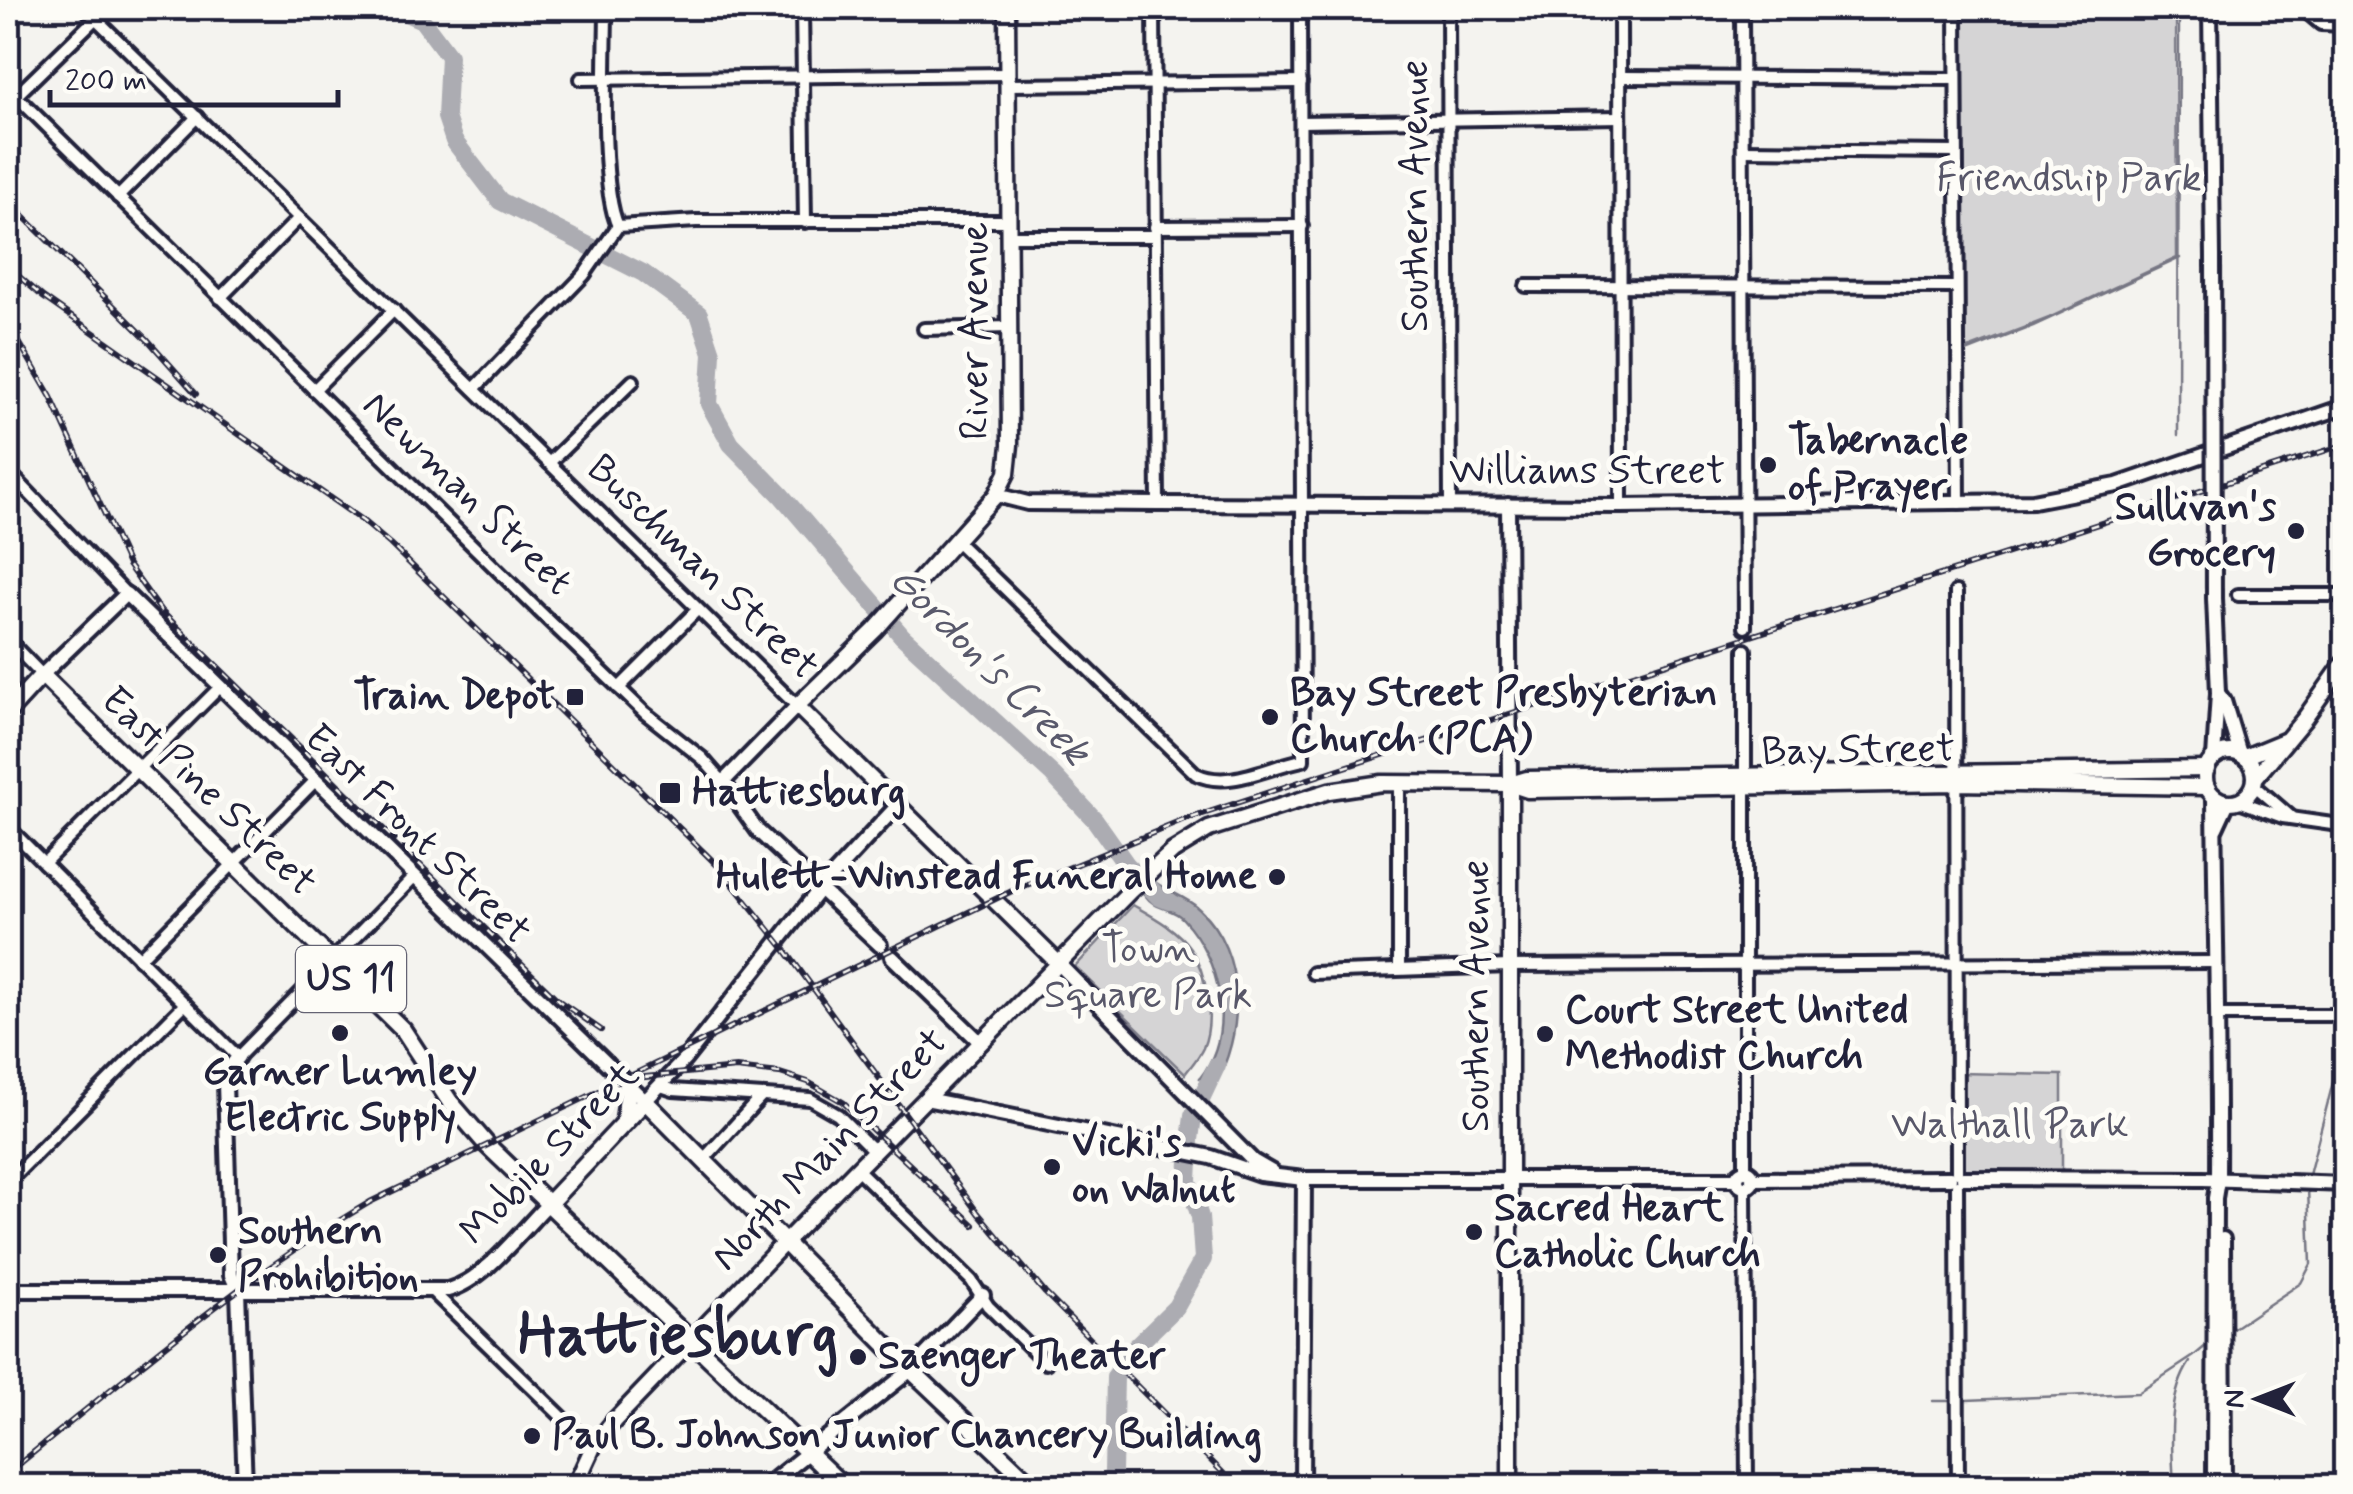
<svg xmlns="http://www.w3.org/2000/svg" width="2353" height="1494" font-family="Mynerve,sans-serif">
	<rect width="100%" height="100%" fill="#f4f3ef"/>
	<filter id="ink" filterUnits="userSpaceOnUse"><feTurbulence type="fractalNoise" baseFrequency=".01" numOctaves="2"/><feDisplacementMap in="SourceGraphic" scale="20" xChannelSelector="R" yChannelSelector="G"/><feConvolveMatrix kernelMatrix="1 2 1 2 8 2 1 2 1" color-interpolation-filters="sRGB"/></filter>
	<g filter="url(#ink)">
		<g fill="#d5d4d5" stroke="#7c7b88" stroke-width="2.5">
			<polygon points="1962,8 2176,8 2177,258 2049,318 1963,351"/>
			<path d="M1133,905C1152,916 1177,929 1190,948C1207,973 1215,1019 1203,1048C1199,1057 1191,1066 1185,1074L1075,967Z"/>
			<polygon points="1958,1073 2062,1075 2062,1178 1961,1173"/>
		</g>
		<path fill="#acacb2" stroke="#757582" stroke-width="2.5" d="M1155,882C1166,891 1187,897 1199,909C1247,953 1245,1036 1213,1088L1200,1078C1237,1030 1220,959 1183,919C1171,906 1157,912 1144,894Z"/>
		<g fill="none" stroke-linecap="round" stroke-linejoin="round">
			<g stroke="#757582" stroke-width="2.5">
				<polyline points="1966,352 2033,326 2180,258"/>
				<polyline points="2178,435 2179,8"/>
				<polyline points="2309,1175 2346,1032"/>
				<polyline points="2231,1330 2301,1283 2311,1264 2308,1188"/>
				<polyline points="2195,1355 2208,1344"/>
				<polyline points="1966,1400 2138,1393 2194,1356"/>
				<polyline points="1933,1401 1950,1401"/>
				<path d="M2174,1486C2172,1445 2166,1398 2190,1362"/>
			</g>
			<g stroke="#acacb2" stroke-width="18">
				<polyline points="394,8 422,20 449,56 446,117 454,141 500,201 643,273 699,314 712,353 709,404 731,444 781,495 902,636 1053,775 1095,820 1126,864 1159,897 1169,901"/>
				<polyline points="1109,1486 1113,1472 1115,1377 1136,1346 1176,1307 1203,1259 1200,1217 1188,1181 1190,1140 1193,1116 1217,1065"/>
			</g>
			<g stroke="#22223b" stroke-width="18">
				<g id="minor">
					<polyline points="85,8 797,706"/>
					<path d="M606,8C606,57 599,185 618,226"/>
					<polyline points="802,8 805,222"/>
					<polyline points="1154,8 1158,504"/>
					<polyline points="1448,8 1450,505"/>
					<polyline points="1620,8 1621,506"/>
					<polyline points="1742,8 1745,627"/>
					<polyline points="1956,8 1959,503"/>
					<polyline points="2302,8 2321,24 2346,25"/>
					<polyline points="1621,77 1956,79"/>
					<polyline points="581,79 1007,74"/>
					<polyline points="1008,85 1301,82"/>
					<polyline points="8,88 540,612 645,713 702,758 723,782"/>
					<polyline points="16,96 96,18"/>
					<polyline points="1301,122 1620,117"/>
					<polyline points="1743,150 1956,152"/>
					<polyline points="118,197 197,117"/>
					<polyline points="1155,227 1302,226"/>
					<polyline points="1009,236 1155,236"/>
					<polyline points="1526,286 1957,287"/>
					<polyline points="220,298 299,218"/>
					<polyline points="924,329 1010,327"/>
					<polyline points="474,389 584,275 618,226 696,221 1009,221"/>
					<polyline points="314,390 394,310"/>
					<polyline points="549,463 633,381"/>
					<polyline points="8,471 126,594"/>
					<path d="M956,541L1196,774C1229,790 1269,766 1303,760L1300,8"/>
					<polyline points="1956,592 1957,1172"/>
					<polyline points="2238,595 2346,595"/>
					<polyline points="8,640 42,675"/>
					<polyline points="619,688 697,610"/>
					<polyline points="2254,785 2291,817"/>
					<polyline points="2239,801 2283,817 2346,826"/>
					<polyline points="8,827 238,1057 413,878"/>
					<polyline points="44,863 220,687"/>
					<polyline points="139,959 315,781"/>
					<polyline points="1399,968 1399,783"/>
					<polyline points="1313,973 1509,966 2215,962"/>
					<polyline points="2219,1015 2346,1015"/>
					<polyline points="661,1086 673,1090 810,1099 838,1115 874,1151"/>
					<polyline points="703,1160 761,1097"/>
					<polyline points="857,1169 971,1280 988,1306 1046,1363"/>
					<polyline points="1745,1172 1745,650"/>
					<polyline points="8,1182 185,1004"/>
					<polyline points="1957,1185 1958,1486"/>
					<polyline points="1745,1187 1747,1486"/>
					<polyline points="432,1291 593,1447"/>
				</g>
			</g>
			<g stroke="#22223b" stroke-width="20">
				<g id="tertiary">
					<polyline points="2210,8 2213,257"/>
					<polyline points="996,495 1028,503 1158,504 1621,506 2033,501 2117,485 2346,406"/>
					<polyline points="1508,505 1510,784"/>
					<polyline points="2214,598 2218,693 2214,758"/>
					<polyline points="42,675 126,594 645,1101 685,1059 819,890 897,806"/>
					<polyline points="2218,693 2224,701 2240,754"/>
					<polyline points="797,706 723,782 758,831 880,945"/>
					<path d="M2214,796C2215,923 2219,1052 2218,1180L2215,1198L2214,1486"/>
					<polyline points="2216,828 2228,802"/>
					<polyline points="892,957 981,1043"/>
					<polyline points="1058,963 1253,1161 1272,1172"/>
					<polyline points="238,1057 229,1068 225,1083 231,1275 238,1291 245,1486"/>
					<polyline points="926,1099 1211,1157 1260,1174 1304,1179 1737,1179"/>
					<circle cx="1745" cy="1179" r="8"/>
					<polyline points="1963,1178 2203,1179 2346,1184"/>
					<polyline points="1752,1179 1950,1178"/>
					<polyline points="2223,1239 2224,1486"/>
					<path d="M8,1290H448C485,1280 521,1231 548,1204"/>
					<polyline points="766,1486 911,1370 983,1295"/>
					<polyline points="1002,1486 1017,1472"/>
					<polyline points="1302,1486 1304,1179"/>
				</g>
			</g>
			<g stroke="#22223b" stroke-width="21">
				<g id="secondary">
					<polyline points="1007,8 1010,445 1007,473 996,495 875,630 797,706 1058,963"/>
					<circle cx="2230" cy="777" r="25"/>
					<polyline points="2245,757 2284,741"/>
					<polyline points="2255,778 2305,718 2346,660"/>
					<polyline points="1510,784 1510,1486"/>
					<polyline points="1510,784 1528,790 1956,783 2207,787"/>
					<polyline points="575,1486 593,1447 614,1421 785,1242 1130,891 1173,851 1209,829 1329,791 1382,783 1510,784 1527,779 2207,769"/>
				</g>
			</g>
			<g stroke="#22223b" stroke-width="22">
				<g id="primary">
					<polyline points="8,712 42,675 403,1030 450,1102 487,1145 843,1486"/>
					<polyline points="624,1123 628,1094 625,1083"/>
					<polyline points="548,1204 645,1101 911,1370 1033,1486"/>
				</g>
			</g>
			<use href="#minor" stroke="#fdfcf7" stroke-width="10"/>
			<use href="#tertiary" stroke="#fdfcf7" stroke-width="12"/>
			<use href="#secondary" stroke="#fdfcf7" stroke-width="14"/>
			<use href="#primary" stroke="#fdfcf7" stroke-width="15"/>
			<g stroke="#22223b" stroke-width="6">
				<g id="rail">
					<polyline points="8,201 148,340 196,394"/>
					<polyline points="8,267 43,297 363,521 390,544 719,867 783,947 978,1213 1045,1293 1236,1486"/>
					<polyline points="8,323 51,397 128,565 161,611 559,1001 601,1030"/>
					<polyline points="645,1077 736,1068 780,1073 808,1082 843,1102 974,1225"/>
					<path d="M8,1473C126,1378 240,1279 370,1202L1012,891L1182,821L1305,780L2346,444"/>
				</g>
			</g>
			<use href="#rail" stroke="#fdfcf7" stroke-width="2.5" stroke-dasharray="8" stroke-linecap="butt"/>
			<g stroke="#22223b" stroke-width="20" stroke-linecap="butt">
				<polyline id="tertiary-bridge" points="2213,257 2214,598"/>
			</g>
			<use href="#tertiary-bridge" stroke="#fdfcf7" stroke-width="12"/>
		</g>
	</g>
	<g fill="#22223b" stroke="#fdfcf7" stroke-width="4">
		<circle cx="1768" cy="465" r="10"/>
		<circle cx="2296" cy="531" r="10"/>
		<rect x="565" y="687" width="20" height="20" rx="5"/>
		<circle cx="1270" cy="717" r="10"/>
		<rect x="658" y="781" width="24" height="24" rx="5"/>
		<circle cx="1277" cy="877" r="10"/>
		<circle cx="340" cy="1033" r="10"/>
		<circle cx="1545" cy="1034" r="10"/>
		<circle cx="1052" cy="1167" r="10"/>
		<circle cx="1474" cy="1232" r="10"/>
		<circle cx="218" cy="1255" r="10"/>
		<circle cx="858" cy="1357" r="10"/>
		<circle cx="532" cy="1436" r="10"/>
	</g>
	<g text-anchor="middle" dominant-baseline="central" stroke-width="10" stroke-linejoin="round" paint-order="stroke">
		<rect fill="#fdfcf7" stroke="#646373" stroke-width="2.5" x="296" y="946" width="110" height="66" rx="8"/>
		<g font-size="38" font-weight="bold" fill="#22223b">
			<text x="351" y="979">US 11</text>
		</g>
		<g font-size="40" fill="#585769" stroke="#fdfcf7">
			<text x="2069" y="179">Friendship Park</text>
			<text x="1148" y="950">Town<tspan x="1148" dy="46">Square Park</tspan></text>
			<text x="2010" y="1126">Walthall Park</text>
		</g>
		<g font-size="40" fill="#22223b" stroke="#fdfcf7">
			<text transform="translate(1416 196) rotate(-90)">Southern Avenue</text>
			<text transform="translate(976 331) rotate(-90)">River Avenue</text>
			<text x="1587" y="472">Williams Street</text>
			<text transform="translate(467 494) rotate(44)">Newman Street</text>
			<text transform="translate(702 568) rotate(44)">Buschman Street</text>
			<text transform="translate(1858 751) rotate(-1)">Bay Street</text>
			<text transform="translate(208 792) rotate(44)">East Pine Street</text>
			<text transform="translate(417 835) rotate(44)">East Front Street</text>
			<text transform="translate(1477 996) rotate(-90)">Southern Avenue</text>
			<text transform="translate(830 1150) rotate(-46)">North Main Street</text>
			<text transform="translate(550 1154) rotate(-46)">Mobile Street</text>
		</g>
		<g font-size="40" font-weight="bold" fill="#22223b" stroke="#fdfcf7" text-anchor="start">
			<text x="1788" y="442">Tabernacle<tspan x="1788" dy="46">of Prayer</tspan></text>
			<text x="2276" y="508" text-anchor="end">Sullivan's<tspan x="2276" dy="46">Grocery</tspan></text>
			<text x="1290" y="694">Bay Street Presbyterian<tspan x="1290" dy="46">Church (PCA)</tspan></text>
			<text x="555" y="697" text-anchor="end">Train Depot</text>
			<text x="692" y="793">Hattiesburg</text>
			<text x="1257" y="877" text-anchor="end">Hulett-Winstead Funeral Home</text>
			<text x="1565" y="1011">Court Street United<tspan x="1565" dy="46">Methodist Church</tspan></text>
			<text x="340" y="1073" text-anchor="middle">Garner Lumley<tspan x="340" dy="46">Electric Supply</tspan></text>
			<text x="1072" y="1144">Vicki's<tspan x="1072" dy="46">on Walnut</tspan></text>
			<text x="1494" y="1209">Sacred Heart<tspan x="1494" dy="46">Catholic Church</tspan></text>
			<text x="238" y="1232">Southern<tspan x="238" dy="46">Prohibition</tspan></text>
			<text x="878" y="1357">Saenger Theater</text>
			<text x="552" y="1436">Paul B. Johnson Junior Chancery Building</text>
		</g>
		<g font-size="42" font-style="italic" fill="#59596b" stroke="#fdfcf7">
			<text transform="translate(989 666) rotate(45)">Gordon's Creek</text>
		</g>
		<g font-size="60" font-weight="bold" fill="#22223b" stroke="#fdfcf7">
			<text x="678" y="1337">Hattiesburg</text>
		</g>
	</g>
	<rect width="2353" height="1494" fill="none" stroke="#fdfcf7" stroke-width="40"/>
	<rect x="20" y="20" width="2313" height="1454" fill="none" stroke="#22223b" stroke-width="4" filter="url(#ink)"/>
	<g transform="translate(2258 1399) rotate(270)" stroke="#fdfcf7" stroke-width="8" paint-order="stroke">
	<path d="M0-8L18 38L0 25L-18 38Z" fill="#22223b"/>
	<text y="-15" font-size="28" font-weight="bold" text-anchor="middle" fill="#22223b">N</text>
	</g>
	<path d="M50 90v15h288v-15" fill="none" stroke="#22223b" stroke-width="5"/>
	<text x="65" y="90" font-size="30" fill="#22223b" stroke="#fdfcf7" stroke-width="8" paint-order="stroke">200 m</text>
</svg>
